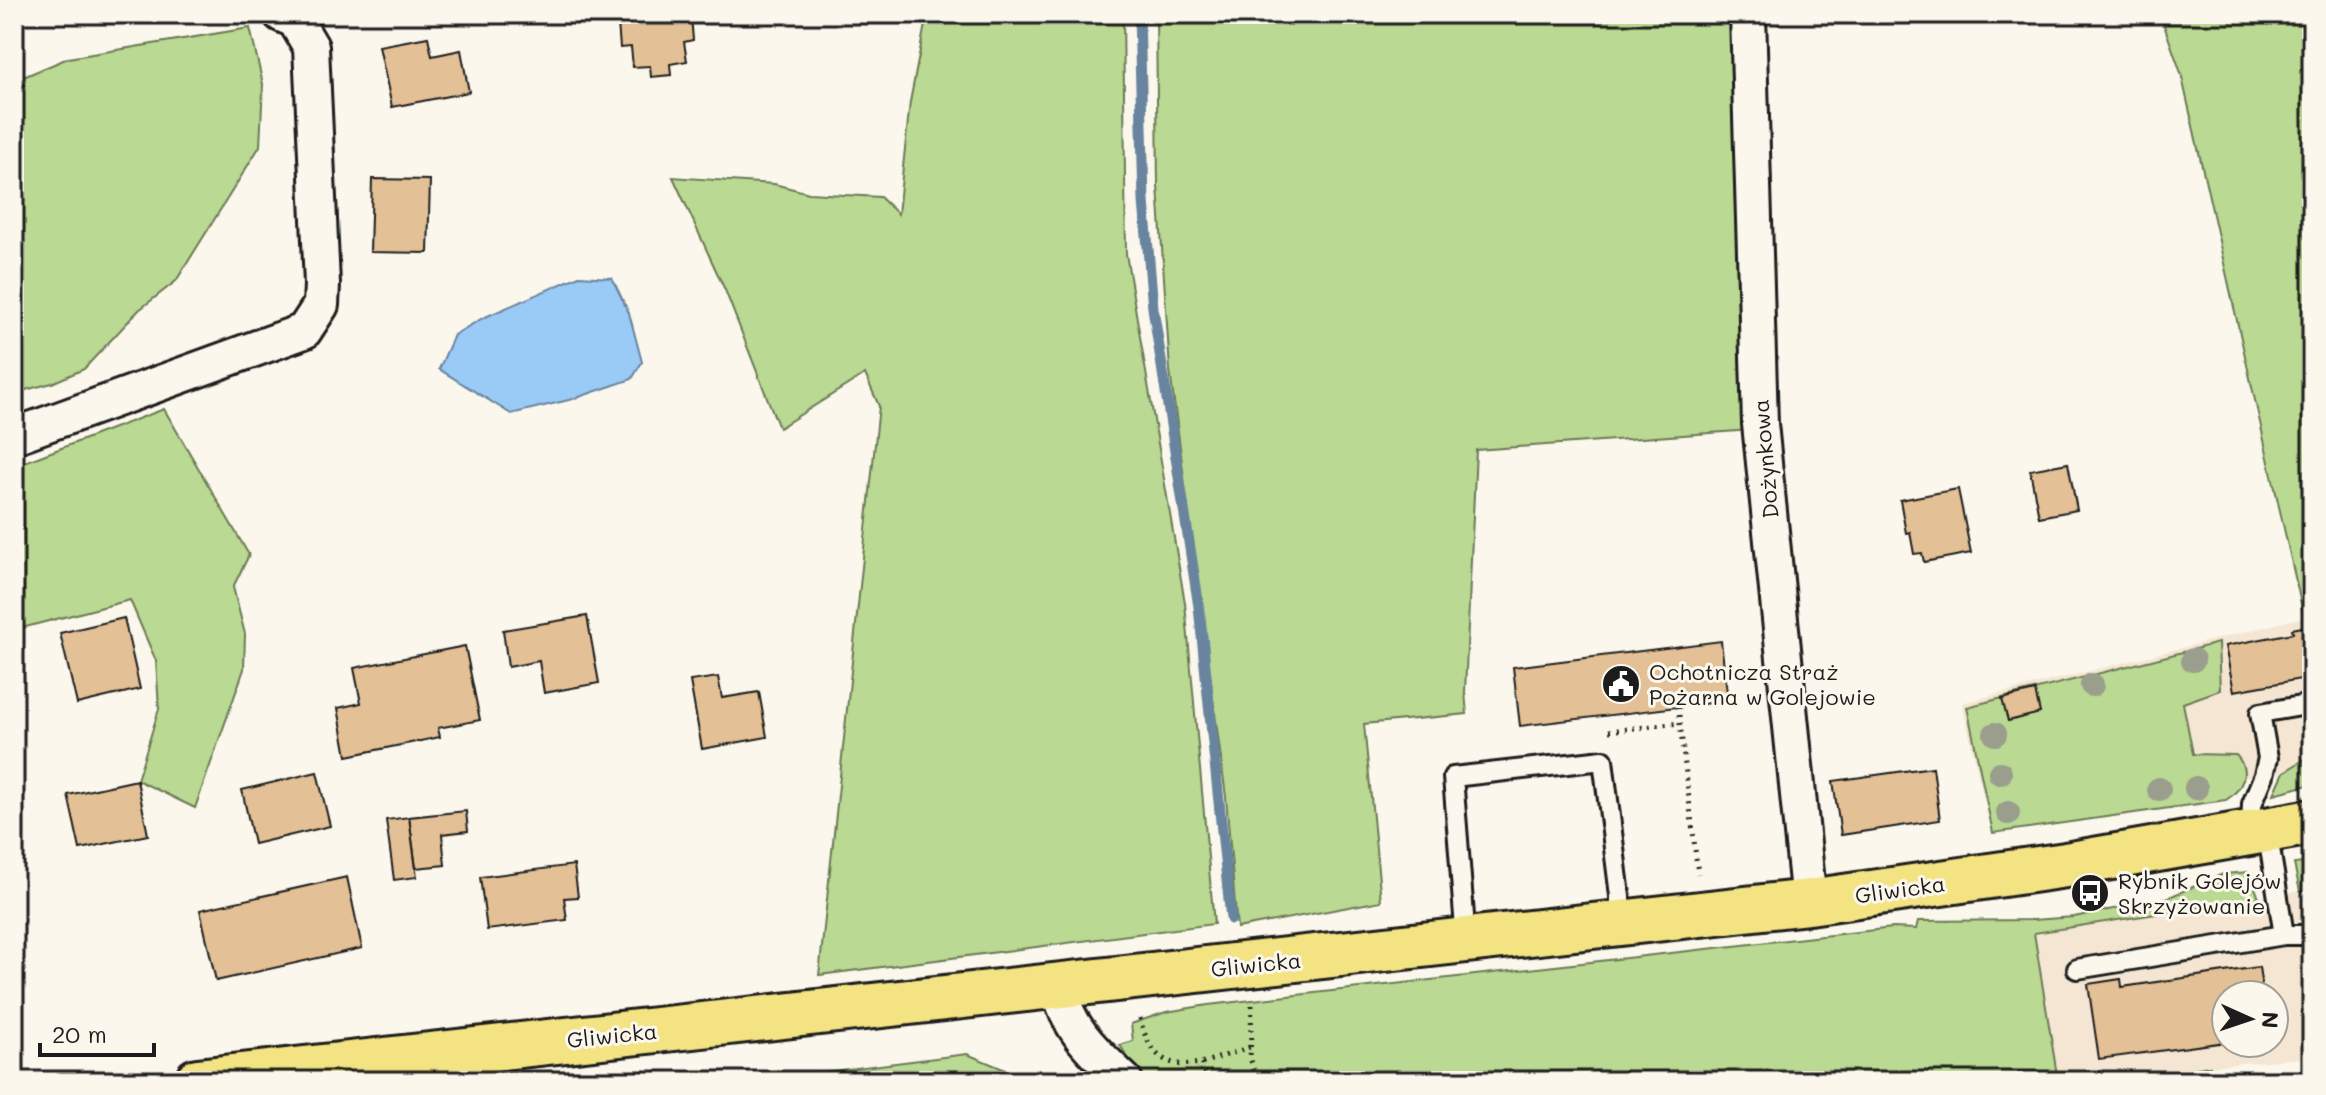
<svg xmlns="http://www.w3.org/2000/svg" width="2326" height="1095" font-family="Mali,sans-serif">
	<rect width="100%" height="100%" fill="#fbf7ec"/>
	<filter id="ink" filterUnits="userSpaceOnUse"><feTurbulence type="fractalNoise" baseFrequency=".0125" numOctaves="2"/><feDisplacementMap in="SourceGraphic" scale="16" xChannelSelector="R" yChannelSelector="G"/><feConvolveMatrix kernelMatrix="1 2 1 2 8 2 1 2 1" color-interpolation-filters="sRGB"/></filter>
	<g filter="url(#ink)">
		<g fill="#f4e6d2" fill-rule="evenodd">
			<polygon points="2312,615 2312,755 2284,772 1987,814 1962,703"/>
			<path d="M2312,889V1057L2210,1066L2122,1081H2058L2033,933ZM2226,995H2274V1043H2226Z"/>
		</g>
		<g fill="#bad992" stroke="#6b7a57" stroke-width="2">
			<polygon points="927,14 1123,14 1126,254 1185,603 1214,924 819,975 879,406 865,374 779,428 725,290 673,177 774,184 809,193 880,197 898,214 910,102"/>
			<polygon points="1156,14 1735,14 1751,430 1476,450 1465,692 1467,714 1364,724 1381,901 1237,928 1226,797 1170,371 1158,186"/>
			<polygon points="2160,14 2312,14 2312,615 2304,617 2181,73"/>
			<polygon points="250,28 263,84 260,146 176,281 139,310 84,369 52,383 14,393 14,81 68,58"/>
			<polygon points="164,409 249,555 233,587 245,634 244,669 195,808 137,780 159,709 156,661 130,600 14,630 14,466"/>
			<path d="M2218,643L2220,690L2183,703L2193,754L2236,755C2251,771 2243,789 2226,800L1993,833L1967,707Z"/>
			<polygon points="2312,755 2312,784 2274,794 2284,772"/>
			<polygon points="2312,862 2312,889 2300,891 2294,864"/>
			<polygon points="2249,872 2259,898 2034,933 2058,1081 1148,1081 1133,1066 1120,1045 1133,1041 1131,1024 1166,1012 1208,1005 1893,928 1916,929 1918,921 2033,920 2074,917 2167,898 2223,874"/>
			<polygon points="967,1054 1032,1081 753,1081"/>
			<polygon points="2210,1066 2211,1081 2122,1081"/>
		</g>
		<polygon fill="#9acaf6" stroke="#68849f" stroke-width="2" points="579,276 612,278 629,313 642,362 632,379 573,399 511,414 439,369 454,335 483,318"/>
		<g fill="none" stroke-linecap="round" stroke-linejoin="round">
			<polyline stroke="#68849f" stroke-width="11" points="1139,14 1144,201 1153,308 1199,607 1231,919"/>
		</g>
		<g fill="#e3c095" stroke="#1c1c1c" stroke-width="2">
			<polygon points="627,14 691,16 693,40 684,42 687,61 670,64 671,75 651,77 650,66 633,67 631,47 620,48 618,23 628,22"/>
			<polygon points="428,37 432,56 461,50 469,92 392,107 379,46"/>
			<polygon points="372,179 430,180 428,253 370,252"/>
			<polygon points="2068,463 2077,510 2039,517 2030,470"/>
			<polygon points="1958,489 1971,553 1924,562 1922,553 1914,554 1910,532 1906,533 1900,500"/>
			<polygon points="587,616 599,683 544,693 539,661 508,667 503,630"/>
			<polygon points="124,618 140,689 77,704 60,633"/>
			<polygon points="2312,625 2312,677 2234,691 2225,646 2293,633 2292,629"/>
			<polygon points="1721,641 1728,701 1520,726 1513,667"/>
			<polygon points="465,646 480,720 438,728 440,737 347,756 338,708 361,703 354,668"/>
			<polygon points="718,677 722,698 759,692 767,737 702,749 690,681"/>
			<polygon points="2035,691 2040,713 2008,721 2002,699"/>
			<polygon points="1933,767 1940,820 1841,835 1833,781"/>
			<polygon points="317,772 330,826 254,844 242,790"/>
			<polygon points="137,780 148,835 80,849 68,795"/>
			<polygon points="466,811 468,831 442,834 445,865 416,868 409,817"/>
			<polygon points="409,817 417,877 394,880 386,820"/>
			<polygon points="574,865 578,897 564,898 567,920 487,930 480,877"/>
			<polygon points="347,877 362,948 216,981 200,910"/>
			<polygon points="2259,967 2263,995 2226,995 2226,1042 2099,1059 2088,984 2121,979 2122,987"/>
		</g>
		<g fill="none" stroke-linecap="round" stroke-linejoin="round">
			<g stroke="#1c1c1c" stroke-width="24">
				<g id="service">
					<polyline points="2251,833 2252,804 2264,775 2268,758 2260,713 2312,704"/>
					<polyline points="2284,935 2312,935"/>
					<polyline points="1466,941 1453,777 1603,760 1620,896 1620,923"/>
					<polyline points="2077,969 2284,935 2267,830"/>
				</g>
			</g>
			<g stroke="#1c1c1c" stroke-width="40">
				<g id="minor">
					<polyline points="1748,14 1760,424 1809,902"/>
					<polyline points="14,436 304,331 321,305 322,284 311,47 295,20 281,14"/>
					<path d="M1059,986C1066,1028 1095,1053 1125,1081"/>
				</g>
			</g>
			<g stroke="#1c1c1c" stroke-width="50">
				<polyline id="primary" points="197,1081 1809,902 2066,865 2312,822"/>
			</g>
			<g stroke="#1c1c1c" stroke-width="5" stroke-dasharray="2 6" stroke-linecap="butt">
				<polyline points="1678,707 1698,874"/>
				<polyline points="1609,731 1680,723"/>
				<polyline points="1252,1005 1250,1058 1258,1081"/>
				<path d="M1140,1018C1156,1087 1202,1063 1250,1047"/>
				<polyline points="1202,1064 1208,1081"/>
			</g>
			<use href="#service" stroke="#fbf7ec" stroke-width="18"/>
			<use href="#minor" stroke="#fbf7ec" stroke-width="34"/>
			<use href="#primary" stroke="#f4e382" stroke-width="44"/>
		</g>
		<g fill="#9a9e8d">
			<circle cx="2193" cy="660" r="12"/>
			<circle cx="2092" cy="685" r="12"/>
			<circle cx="1995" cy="734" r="12"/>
			<circle cx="2000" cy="773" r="12"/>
			<circle cx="2196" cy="788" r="12"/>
			<circle cx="2159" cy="789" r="12"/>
			<circle cx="2008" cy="813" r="12"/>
		</g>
	</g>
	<defs>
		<g id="civic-disc" transform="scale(2)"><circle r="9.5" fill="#1c1c1c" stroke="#fbf7ec"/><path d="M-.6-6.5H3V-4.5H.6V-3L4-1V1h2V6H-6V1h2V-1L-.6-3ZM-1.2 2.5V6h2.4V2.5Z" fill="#fff"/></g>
		<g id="bus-disc" transform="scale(2)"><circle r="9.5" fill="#1c1c1c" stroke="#fbf7ec"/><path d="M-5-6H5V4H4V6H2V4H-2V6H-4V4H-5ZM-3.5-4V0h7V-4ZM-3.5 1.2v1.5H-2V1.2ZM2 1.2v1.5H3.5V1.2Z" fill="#fff"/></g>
	</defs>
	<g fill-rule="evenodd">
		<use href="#civic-disc" x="1621" y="684"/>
		<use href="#bus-disc" x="2090" y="893"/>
	</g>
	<g text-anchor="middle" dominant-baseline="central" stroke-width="6" stroke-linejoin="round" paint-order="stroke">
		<g font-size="22" fill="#1c1c1c" stroke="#fbf7ec">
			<text transform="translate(1765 459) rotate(-95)">Dożynkowa</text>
			<text transform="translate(1900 889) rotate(-8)">Gliwicka</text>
			<text transform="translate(1256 964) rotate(-6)">Gliwicka</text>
			<text transform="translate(612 1035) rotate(-6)">Gliwicka</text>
		</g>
		<g font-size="22" fill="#1c1c1c" stroke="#fbf7ec" text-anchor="start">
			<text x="1649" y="671">Ochotnicza Straż<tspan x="1649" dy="25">Pożarna w Golejowie</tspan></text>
			<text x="2118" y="880">Rybnik Golejów<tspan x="2118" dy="25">Skrzyżowanie</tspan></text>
		</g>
	</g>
	<rect width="2326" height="1095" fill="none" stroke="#fbf7ec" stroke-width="48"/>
	<rect x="24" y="24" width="2278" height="1047" fill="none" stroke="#1c1c1c" stroke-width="3" filter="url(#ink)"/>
	<g transform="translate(2250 1019) rotate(93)"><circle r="38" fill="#fbf7ec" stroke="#a29f99" stroke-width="2"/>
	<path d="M0-6L14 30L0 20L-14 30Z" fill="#1c1c1c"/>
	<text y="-12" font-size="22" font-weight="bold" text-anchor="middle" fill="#1c1c1c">N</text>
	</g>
	<path d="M40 1043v12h114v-12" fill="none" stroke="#1c1c1c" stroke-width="4"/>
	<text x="52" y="1043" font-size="24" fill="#1c1c1c" stroke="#fbf7ec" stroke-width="6" paint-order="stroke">20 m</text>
</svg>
